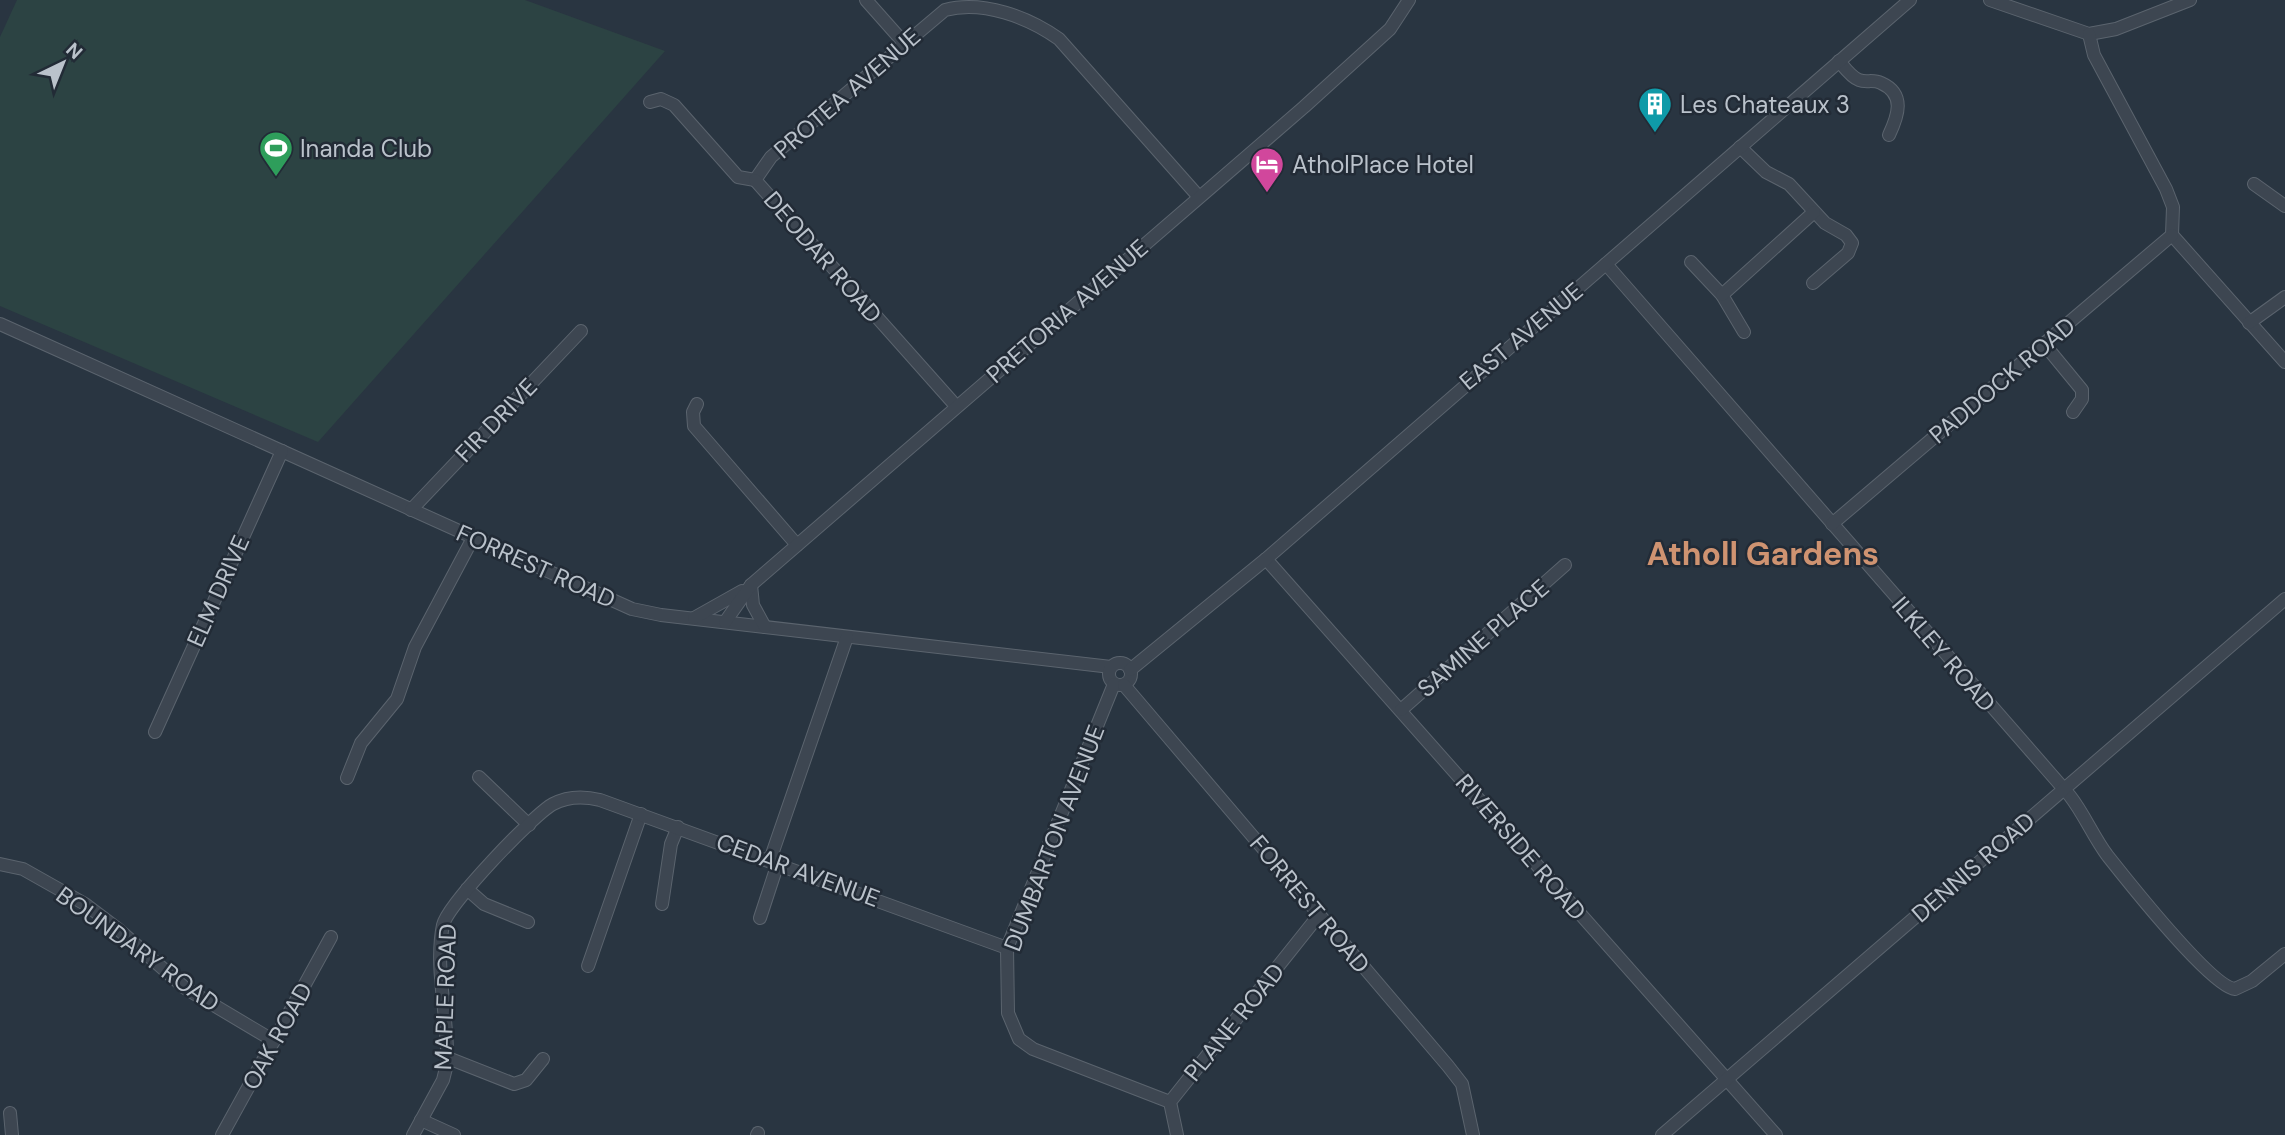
<svg xmlns="http://www.w3.org/2000/svg" width="2285" height="1135" font-family="'DM Sans',sans-serif">
	<rect width="100%" height="100%" fill="#293541"/>
	<polygon fill="#2c4343" points="17,0 525,0 665,51 318,442 0,306 0,37"/>
	<g fill="none" stroke-linecap="round" stroke-linejoin="round">
		<g stroke="#5b646e" stroke-width="14">
			<g id="minor">
				<polyline points="866,0 905,44"/>
				<polyline points="1990,0 2089,34 2116,29 2190,0"/>
				<polyline points="2089,34 2094,55 2166,189 2173,207 2172,235 2285,362"/>
				<path d="M1839,61C1844,67 1851,77 1859,80C1866,83 1873,79 1881,83C1906,94 1898,116 1889,135"/>
				<polyline points="650,102 661,99 674,105 738,177 755,180"/>
				<polyline points="1740,147 1766,172 1789,184 1825,223 1846,235 1852,243 1848,253 1813,283"/>
				<path d="M755,180L771,157L945,10C983,0 1028,17 1059,39L1199,197"/>
				<polyline points="755,180 956,406"/>
				<polyline points="2254,184 2285,206"/>
				<polyline points="1691,262 1722,295 1744,332"/>
				<path d="M1606,264L2070,796C2084,814 2093,836 2107,855C2126,879 2211,987 2235,989L2252,981L2285,954"/>
				<polyline points="1722,295 1814,212"/>
				<polyline points="2249,323 2285,297"/>
				<polyline points="0,324 632,609 661,615 1111,667"/>
				<polyline points="2045,345 2082,390 2082,399 2073,412"/>
				<polyline points="697,404 693,412 694,426 797,545"/>
				<polyline points="411,510 581,331"/>
				<polyline points="1832,524 2172,235"/>
				<polyline points="1266,559 1776,1135"/>
				<polyline points="751,585 753,605 765,627"/>
				<polyline points="694,618 742,591"/>
				<polyline points="725,622 751,585 1304,107 1390,29 1409,0"/>
				<circle cx="1120" cy="674" r="11"/>
				<polyline points="1130,670 1266,559 1910,0"/>
				<polyline points="1114,684 1007,948 1008,1013 1019,1039 1033,1049 1170,1102"/>
				<polyline points="1124,685 1448,1066 1462,1084 1473,1135"/>
				<polyline points="1401,710 1565,565"/>
				<polyline points="155,732 282,451"/>
				<polyline points="479,777 529,825"/>
				<polyline points="347,778 361,743 397,699 415,647 473,538"/>
				<polyline points="770,860 847,637"/>
				<polyline points="0,864 23,869 85,904 118,929 185,988 274,1041"/>
				<polyline points="467,889 484,904 528,922"/>
				<polyline points="662,904 671,844 678,827"/>
				<polyline points="760,918 778,863"/>
				<polyline points="588,966 641,814"/>
				<polyline points="448,1058 514,1084 526,1080 543,1059"/>
				<polyline points="10,1113 12,1135"/>
				<polyline points="421,1120 454,1135"/>
				<polyline points="222,1135 331,937"/>
				<path d="M413,1135L443,1080L447,1064C449,1019 434,969 443,925C447,905 534,814 553,804C568,796 584,796 600,800L1007,948"/>
				<polyline points="757,1135 758,1133"/>
				<polyline points="1177,1135 1170,1102 1319,915"/>
				<polyline points="1662,1135 2285,599"/>
			</g>
		</g>
		<use href="#minor" stroke="#3d4651" stroke-width="12"/>
	</g>
	<defs>
		<g id="building-pin" transform="scale(1.75)"><path d="M0 17L-7.5 6A9.5 9.5 0 1 1 7.5 6Z" fill="#0f9aa8" stroke="#222b36"/><path d="M-4-6H4V6H1V3H-1V6H-4ZM-2.5-4.3h1.7v1.8h-1.7ZM.8-4.3h1.7v1.8H.8ZM-2.5-1h1.7V.8h-1.7ZM.8-1h1.7V.8H.8Z" fill="#fff"/></g>
		<g id="stadium-pin" transform="scale(1.75)"><path d="M0 17L-7.5 6A9.5 9.5 0 1 1 7.5 6Z" fill="#2e9e5b" stroke="#222b36"/><path d="M0-5a6.5 5 0 1 0 0 10a6.5 5 0 1 0 0-10ZM-3.5-1.8h7v3.6h-7Z" fill="#fff"/></g>
		<g id="hotel-pin" transform="scale(1.75)"><path d="M0 17L-7.5 6A9.5 9.5 0 1 1 7.5 6Z" fill="#d1479c" stroke="#222b36"/><path d="M-6-4.5h1.5V1H6V5H4.5V3h-9V5H-6ZM-4 0a1.8 1.8 0 1 1 3.6 0ZM.5 0V-2.5h3Q6-2.5 6 0Z" fill="#fff"/></g>
	</defs>
	<g fill-rule="evenodd">
		<use href="#building-pin" x="1655" y="104"/>
		<use href="#stadium-pin" x="276" y="148"/>
		<use href="#hotel-pin" x="1267" y="164"/>
	</g>
	<g text-anchor="middle" dominant-baseline="central" stroke-width="5" stroke-linejoin="round" paint-order="stroke">
		<g font-size="24" fill="#bac2cb" stroke="#222b36">
			<text transform="translate(847 93) rotate(-41)">PROTEA AVENUE</text>
			<text transform="translate(823 257) rotate(49)">DEODAR ROAD</text>
			<text transform="translate(1067 311) rotate(-41)">PRETORIA AVENUE</text>
			<text transform="translate(1521 336) rotate(-40)">EAST AVENUE</text>
			<text transform="translate(2002 380) rotate(-40)">PADDOCK ROAD</text>
			<text transform="translate(496 420) rotate(-46)">FIR DRIVE</text>
			<text transform="translate(536 566) rotate(24)">FORREST ROAD</text>
			<text transform="translate(218 591) rotate(-66)">ELM DRIVE</text>
			<text transform="translate(1483 638) rotate(-41)">SAMINE PLACE</text>
			<text transform="translate(1944 654) rotate(49)">ILKLEY ROAD</text>
			<text transform="translate(1054 838) rotate(-69)">DUMBARTON AVENUE</text>
			<text transform="translate(1521 847) rotate(49)">RIVERSIDE ROAD</text>
			<text transform="translate(1973 867) rotate(-41)">DENNIS ROAD</text>
			<text transform="translate(798 870) rotate(20)">CEDAR AVENUE</text>
			<text transform="translate(1310 904) rotate(50)">FORREST ROAD</text>
			<text transform="translate(138 949) rotate(36)">BOUNDARY ROAD</text>
			<text transform="translate(445 997) rotate(-88)">MAPLE ROAD</text>
			<text transform="translate(1234 1022) rotate(-51)">PLANE ROAD</text>
			<text transform="translate(277 1036) rotate(-61)">OAK ROAD</text>
		</g>
		<g font-size="24" fill="#bac2cb" stroke="#222b36" text-anchor="start">
			<text x="1680" y="104">Les Chateaux 3</text>
			<text x="300" y="148">Inanda Club</text>
			<text x="1292" y="164">AtholPlace Hotel</text>
		</g>
		<g font-size="32" font-weight="bold" fill="#cf9371" stroke="#222b36">
			<text x="1763" y="554">Atholl Gardens</text>
		</g>
	</g>
	<g transform="translate(63 63) rotate(43)" stroke="#222b36" stroke-width="5" paint-order="stroke">
	<path d="M0-5L12 26L0 18L-12 26Z" fill="#bac2cb"/>
	<text y="-10" font-size="19" font-weight="bold" text-anchor="middle" fill="#bac2cb">N</text>
	</g>
</svg>
